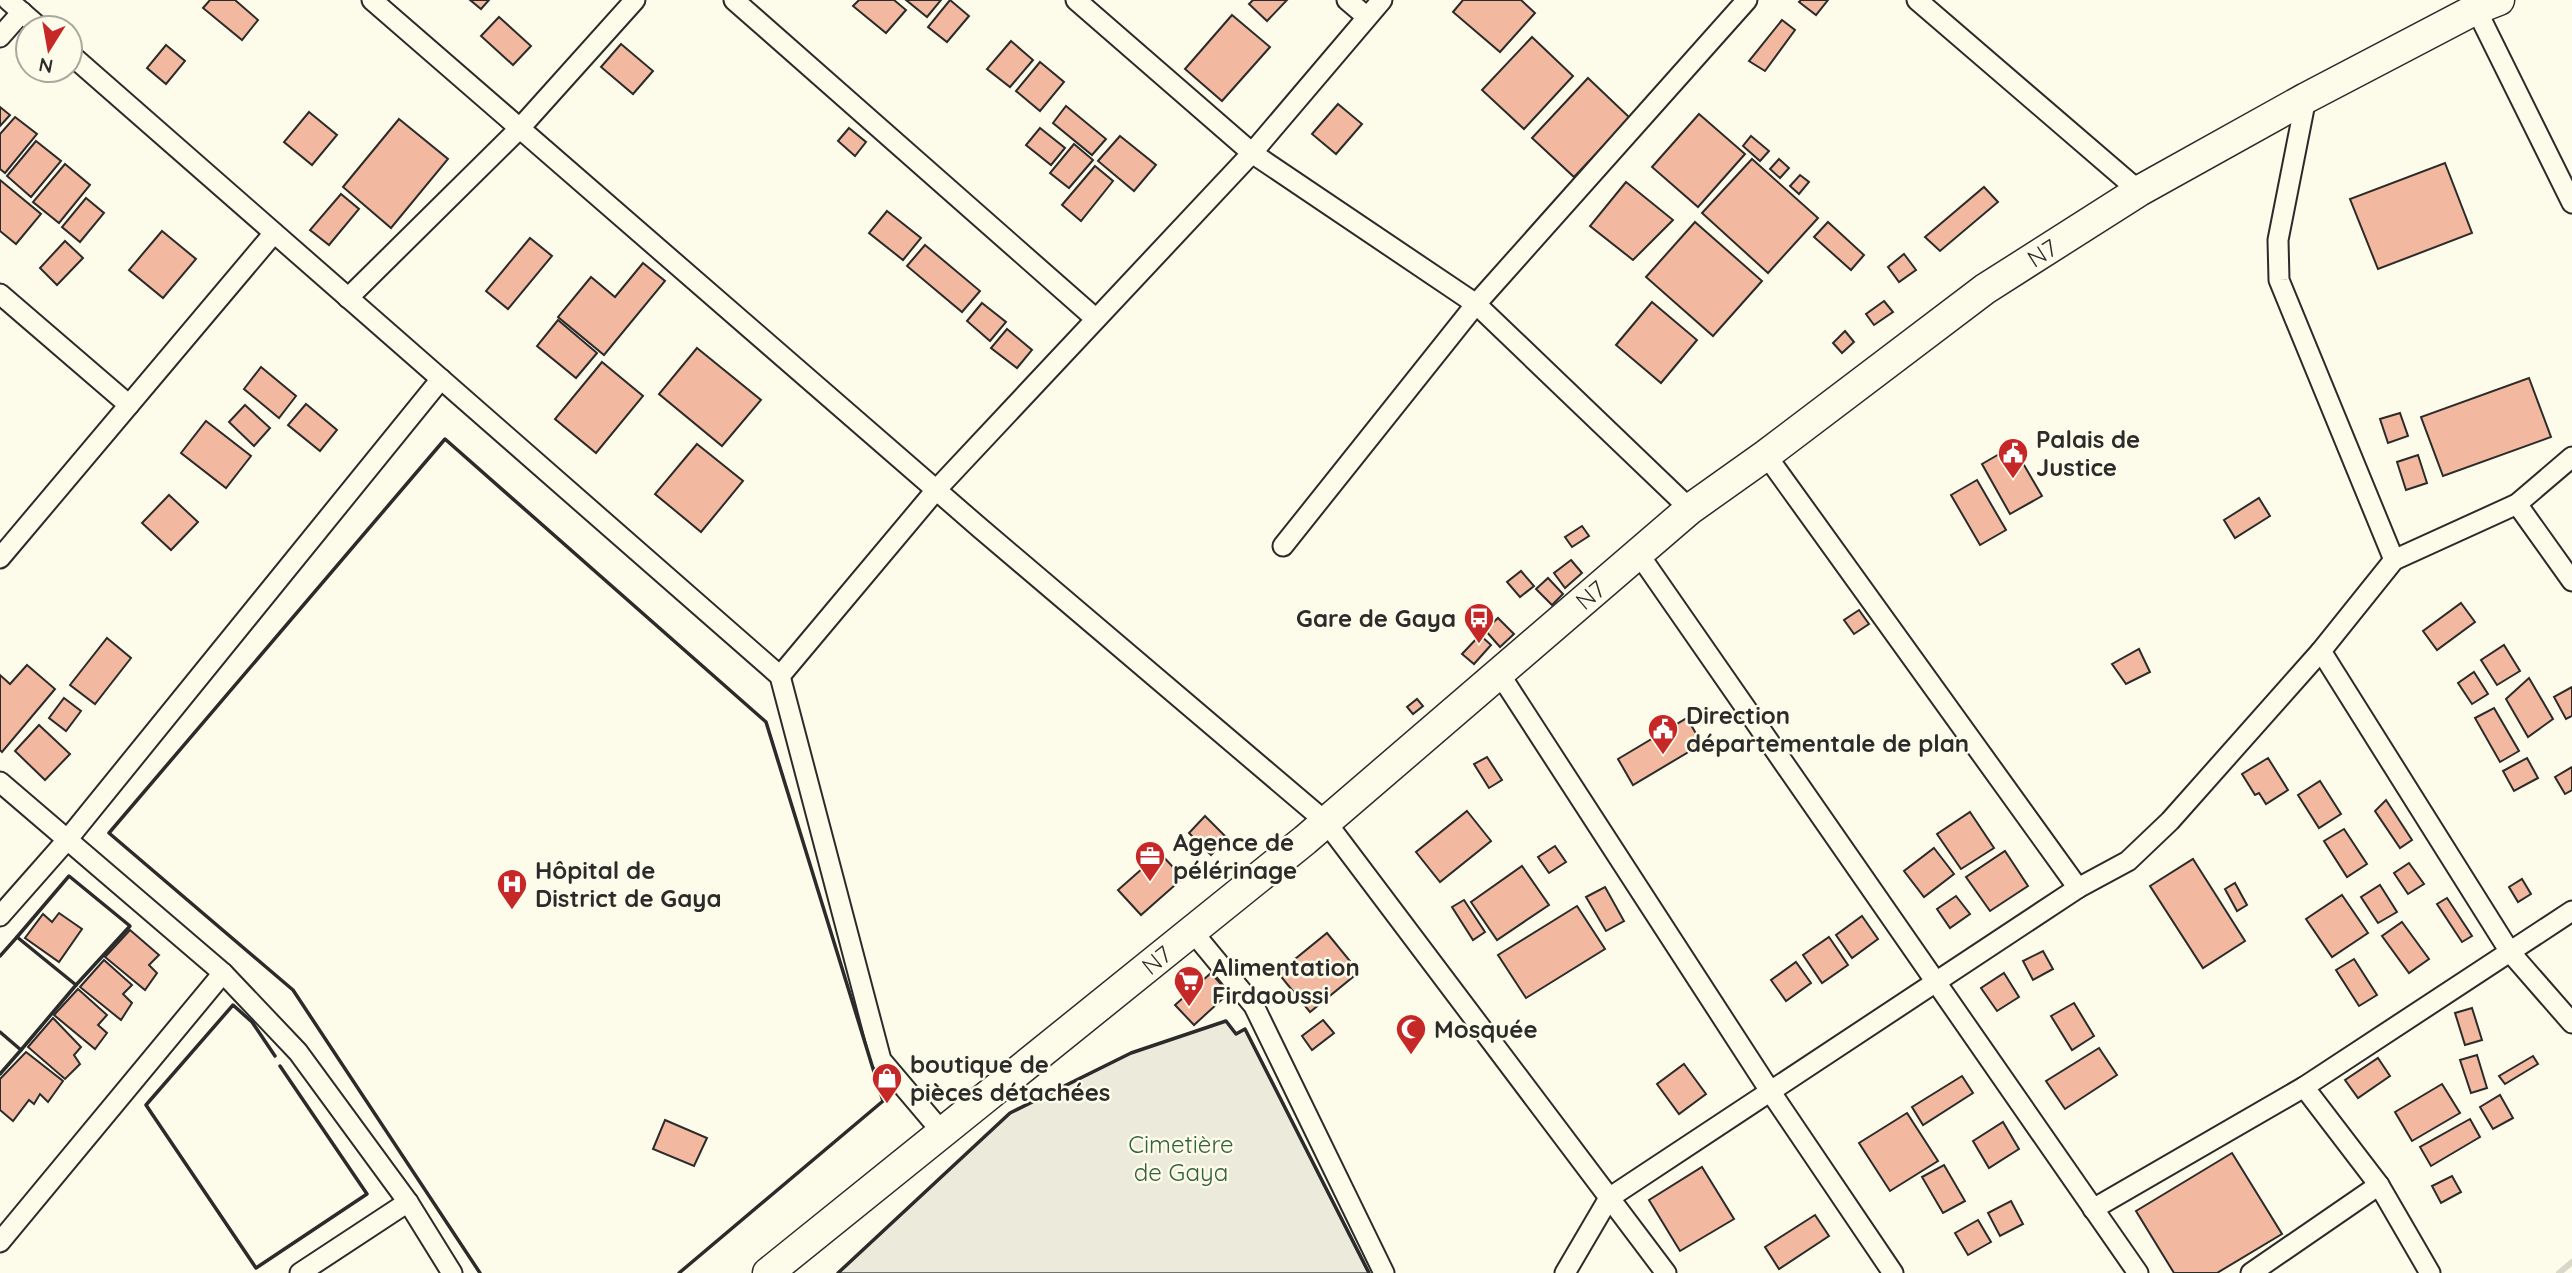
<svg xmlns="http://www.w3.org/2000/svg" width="2572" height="1273" font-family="Quicksand,sans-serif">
	<rect width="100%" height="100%" fill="#fdfbea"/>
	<polygon fill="#ecebdb" stroke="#74746e" stroke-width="2" points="1226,1021 1236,1034 1245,1029 1369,1273 838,1273 1010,1113 1131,1053"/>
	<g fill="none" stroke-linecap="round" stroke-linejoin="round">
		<polyline stroke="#d8d7c9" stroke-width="6" points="2559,1273 2572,1262"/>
	</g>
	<g fill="#f2b8a0" stroke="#2b2b2b" stroke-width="2">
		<polygon points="210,0 235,0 258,20 242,40 203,8"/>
		<polygon points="470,0 489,0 481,9"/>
		<polygon points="859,0 894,0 906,10 886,33 853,6"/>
		<polygon points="906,0 941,0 927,17"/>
		<polygon points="950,0 969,16 947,42 928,27"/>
		<polygon points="1253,0 1287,0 1267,21 1249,4"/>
		<polygon points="1463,0 1521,0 1535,13 1500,52 1453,12"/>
		<polygon points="1801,0 1828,0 1816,15 1799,2"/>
		<polygon points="1232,15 1270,47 1222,101 1185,69"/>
		<polygon points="499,17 531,46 513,65 481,36"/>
		<polygon points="1782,20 1795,30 1765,71 1749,61"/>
		<polygon points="1532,37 1573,76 1524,129 1482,90"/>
		<polygon points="1011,41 1033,60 1010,87 987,69"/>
		<polygon points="621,44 653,71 633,94 601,67"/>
		<polygon points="166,45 185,61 166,84 147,68"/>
		<polygon points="1040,62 1064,82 1040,111 1016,91"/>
		<polygon points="1588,78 1630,118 1574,177 1532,138"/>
		<polygon points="1338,104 1362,124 1336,154 1312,134"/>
		<polygon points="1066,106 1106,139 1092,155 1053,123"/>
		<polygon points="0,107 10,115 0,126"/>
		<polygon points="309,112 337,135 312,165 284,142"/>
		<polygon points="1699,114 1745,154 1698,207 1652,167"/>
		<polygon points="15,117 37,134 5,173 0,169 0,134"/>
		<polygon points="399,119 448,159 391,228 343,187"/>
		<polygon points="849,128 866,142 855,156 838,141"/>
		<polygon points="1040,128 1065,148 1051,165 1026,145"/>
		<polygon points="1120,136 1156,165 1134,191 1098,161"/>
		<polygon points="1751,136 1769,151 1760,161 1743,146"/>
		<polygon points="36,141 61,161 31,197 7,176"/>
		<polygon points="1074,144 1093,160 1069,188 1050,173"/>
		<polygon points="1752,159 1818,218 1768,273 1702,213"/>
		<polygon points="1779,159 1789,168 1780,178 1770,169"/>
		<polygon points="2445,163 2472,233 2378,269 2350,199"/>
		<polygon points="65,164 90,185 59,223 33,202"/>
		<polygon points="1095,166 1113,181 1081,221 1062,205"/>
		<polygon points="1800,175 1809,182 1799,194 1790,186"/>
		<polygon points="0,180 41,214 16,244 0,231"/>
		<polygon points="1626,182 1673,220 1633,260 1590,226"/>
		<polygon points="1984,187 1998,202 1940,251 1925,237"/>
		<polygon points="341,194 359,209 329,245 310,230"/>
		<polygon points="86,198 104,213 80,242 62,227"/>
		<polygon points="887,211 921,238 903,260 869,233"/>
		<polygon points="1695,222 1762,281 1713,336 1646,277"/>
		<polygon points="1828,222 1864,255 1851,270 1814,237"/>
		<polygon points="162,231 196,259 163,298 129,270"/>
		<polygon points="530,238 552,256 508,309 486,291"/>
		<polygon points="65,241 83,258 57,285 40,268"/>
		<polygon points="925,245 980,291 962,312 907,266"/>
		<polygon points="1904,254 1916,270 1899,282 1888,267"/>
		<polygon points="643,263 665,281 604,355 558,317 591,277 615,297"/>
		<polygon points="1884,301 1893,312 1874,325 1866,314"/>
		<polygon points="1652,302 1697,340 1661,383 1616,345"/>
		<polygon points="982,303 1006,322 990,341 967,321"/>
		<polygon points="558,320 597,353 576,378 537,346"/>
		<polygon points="1007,329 1032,350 1017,368 991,348"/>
		<polygon points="1845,331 1854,342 1842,353 1833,343"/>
		<polygon points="697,348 761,400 722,446 659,394"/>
		<polygon points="602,362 643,396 596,453 555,419"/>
		<polygon points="261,367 296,396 279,418 244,389"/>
		<polygon points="2529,378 2551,437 2443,476 2421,417"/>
		<polygon points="306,404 337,430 320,451 288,425"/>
		<polygon points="245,405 270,428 254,446 229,422"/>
		<polygon points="2400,413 2408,436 2388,443 2380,419"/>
		<polygon points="206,421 251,456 226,488 181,453"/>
		<polygon points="697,444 743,481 701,532 655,494"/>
		<polygon points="2013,446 2042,496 2010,514 1982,464"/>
		<polygon points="2418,455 2427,483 2406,490 2397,462"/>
		<polygon points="1977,480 2006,530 1980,545 1951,495"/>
		<polygon points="169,495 198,522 171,550 142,523"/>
		<polygon points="2259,498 2270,516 2235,538 2224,520"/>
		<polygon points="1582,526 1589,536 1572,547 1565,537"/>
		<polygon points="1571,560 1582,573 1565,588 1554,573"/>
		<polygon points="1521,571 1534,586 1520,597 1507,582"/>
		<polygon points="1548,578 1563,594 1552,605 1536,589"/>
		<polygon points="2461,603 2475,622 2437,650 2423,631"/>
		<polygon points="1859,610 1869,624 1854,634 1844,620"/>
		<polygon points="1498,618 1514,634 1500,647 1485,630"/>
		<polygon points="1480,635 1491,645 1474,664 1462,654"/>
		<polygon points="107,638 131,658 95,704 70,685"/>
		<polygon points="2504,645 2520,671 2497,685 2481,660"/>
		<polygon points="2139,649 2150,672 2126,684 2112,664"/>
		<polygon points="27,665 55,689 2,752 0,750 0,675 10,684"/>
		<polygon points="2474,672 2488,694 2472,704 2458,683"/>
		<polygon points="2529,678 2553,719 2528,737 2506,699"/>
		<polygon points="2572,687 2572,716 2566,719 2554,697"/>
		<polygon points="64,698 81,711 66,731 49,718"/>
		<polygon points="1417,699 1423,706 1413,714 1407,707"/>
		<polygon points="2494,708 2519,751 2500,762 2475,718"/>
		<polygon points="1687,718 1702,744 1633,785 1618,759"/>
		<polygon points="39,725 70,754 45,780 15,751"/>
		<polygon points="1487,757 1502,780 1489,788 1474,764"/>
		<polygon points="2268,758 2288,790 2266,804 2259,793 2255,795 2242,774"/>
		<polygon points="2527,758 2538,778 2514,791 2503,771"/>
		<polygon points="2572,767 2572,790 2565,794 2555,777"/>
		<polygon points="2320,781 2341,814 2319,828 2298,795"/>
		<polygon points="2386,800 2412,840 2400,848 2375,811"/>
		<polygon points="1467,811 1491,841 1440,882 1416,852"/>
		<polygon points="1970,812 1994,848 1961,869 1937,834"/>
		<polygon points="1205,816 1227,838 1211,855 1189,833"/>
		<polygon points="2344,829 2367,864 2347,877 2324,841"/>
		<polygon points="1555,846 1566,862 1549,873 1538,857"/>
		<polygon points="1934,848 1954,874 1924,897 1904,871"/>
		<polygon points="2005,851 2028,886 1990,911 1966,877"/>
		<polygon points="1160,853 1183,878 1141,915 1118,890"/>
		<polygon points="2193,859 2245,941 2203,968 2150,886"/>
		<polygon points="2409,863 2424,884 2408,894 2394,873"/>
		<polygon points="1522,866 1549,905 1497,940 1471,902"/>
		<polygon points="2522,879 2531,894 2518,902 2509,887"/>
		<polygon points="2235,883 2247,905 2237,911 2225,889"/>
		<polygon points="2380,885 2397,912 2378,923 2361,897"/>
		<polygon points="1605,887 1624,921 1606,931 1586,897"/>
		<polygon points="2342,895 2368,933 2332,957 2306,919"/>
		<polygon points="1956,896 1970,914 1950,928 1937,909"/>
		<polygon points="2447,898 2472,936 2462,942 2437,904"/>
		<polygon points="1464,900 1485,932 1473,940 1452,907"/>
		<polygon points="1577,906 1605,949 1526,998 1498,955"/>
		<polygon points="59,913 82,929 59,962 25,938 43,914 52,922"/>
		<polygon points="1862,916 1878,939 1852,958 1836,935"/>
		<polygon points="2402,922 2429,959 2409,973 2382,936"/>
		<polygon points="130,930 159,955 149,965 157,973 145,990 105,957"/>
		<polygon points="1327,933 1359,972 1310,1012 1278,973"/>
		<polygon points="1829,937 1848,965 1822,983 1803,955"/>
		<polygon points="2043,951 2053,969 2033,980 2023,961"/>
		<polygon points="2354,959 2377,995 2359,1006 2336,970"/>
		<polygon points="104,960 132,985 123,994 132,1003 121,1020 80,987"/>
		<polygon points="1796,962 1811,983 1786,1001 1771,980"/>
		<polygon points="1211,973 1229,993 1194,1025 1175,1005"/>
		<polygon points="2004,973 2019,997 1997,1011 1981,988"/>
		<polygon points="78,989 107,1015 98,1025 107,1033 95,1049 54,1015"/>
		<polygon points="2074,1003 2094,1036 2072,1050 2051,1016"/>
		<polygon points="2472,1008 2482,1040 2465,1045 2455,1013"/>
		<polygon points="53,1018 81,1047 74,1055 80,1064 65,1079 28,1047"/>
		<polygon points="1323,1020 1334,1033 1312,1050 1302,1036"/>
		<polygon points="2099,1048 2117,1075 2065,1109 2046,1081"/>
		<polygon points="26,1052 63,1081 48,1102 40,1094 34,1104 29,1100 13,1121 0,1110 0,1079"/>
		<polygon points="2477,1055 2487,1088 2471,1093 2460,1060"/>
		<polygon points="2533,1056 2538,1064 2505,1084 2499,1076"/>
		<polygon points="2378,1058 2390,1076 2358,1098 2345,1080"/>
		<polygon points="1684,1064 1706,1094 1679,1114 1657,1084"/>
		<polygon points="1962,1076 1973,1093 1923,1125 1912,1107"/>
		<polygon points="2442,1084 2460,1113 2412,1141 2395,1112"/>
		<polygon points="2500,1095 2513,1118 2493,1129 2480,1107"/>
		<polygon points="1907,1113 1938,1161 1890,1191 1859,1143"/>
		<polygon points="2470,1119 2480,1137 2431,1166 2420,1147"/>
		<polygon points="665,1120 707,1138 694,1166 653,1149"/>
		<polygon points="2003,1122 2019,1149 1989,1168 1973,1141"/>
		<polygon points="2232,1153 2282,1234 2217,1273 2174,1273 2136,1211"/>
		<polygon points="1944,1165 1965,1201 1943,1213 1922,1177"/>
		<polygon points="1702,1167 1734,1219 1680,1251 1649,1200"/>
		<polygon points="2452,1176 2461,1192 2441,1203 2432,1186"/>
		<polygon points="2011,1201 2023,1224 2000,1236 1988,1213"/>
		<polygon points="1815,1215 1829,1236 1779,1269 1765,1247"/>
		<polygon points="1978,1220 1991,1242 1968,1255 1955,1233"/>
	</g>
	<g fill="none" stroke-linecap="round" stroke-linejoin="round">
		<g stroke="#2b2b2b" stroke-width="23">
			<g id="minor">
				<polyline points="8,0 40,28"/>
				<polyline points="372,0 980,528 1326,822 1666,1273"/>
				<polyline points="734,0 1096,319"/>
				<polyline points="1076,0 1252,153 1476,304 1690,509"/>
				<polyline points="1347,0 1367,17"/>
				<polyline points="1917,0 2139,191"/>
				<polyline points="2476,9 2572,203"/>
				<polyline points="0,37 22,12"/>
				<polyline points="70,54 780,676 881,1060 942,1132"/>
				<polyline points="2306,98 2278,240 2279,280 2394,560"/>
				<polyline points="0,294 129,405"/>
				<polyline points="348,298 520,128 635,0"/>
				<polyline points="1766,455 2078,888"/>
				<polyline points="2517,504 2572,581"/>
				<polyline points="1283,546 1476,304 1747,0"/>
				<polyline points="1638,553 2138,1273"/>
				<polyline points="0,558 274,233"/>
				<polyline points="2321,651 2510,952 2572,1023"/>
				<polyline points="1499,673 1770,1091 1893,1273"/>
				<polyline points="780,676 936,490 1252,153 1382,0"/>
				<polyline points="0,782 223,973 298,1052 408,1202 452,1273"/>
				<polyline points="0,916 67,840 441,379"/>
				<polyline points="1192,931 1254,1006 1384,1273"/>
				<polyline points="2304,1087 2379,1185 2430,1273"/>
				<polyline points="2093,1209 2304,1087 2572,911"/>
				<polyline points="0,1242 223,973"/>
				<polyline points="300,1273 408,1202"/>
				<polyline points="1565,1273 1609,1198 2078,888 2128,861 2170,821 2321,651 2394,560 2517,504 2572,457"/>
				<polyline points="2251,1273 2379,1185"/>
			</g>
		</g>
		<g stroke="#2b2b2b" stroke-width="33">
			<g id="primary">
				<path id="s1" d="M768,1273L1305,840L1690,509L1766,455L1985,289L2139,191L2306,98L2476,9L2499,0"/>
			</g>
		</g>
		<use href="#minor" stroke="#fdfbea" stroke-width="19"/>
		<use href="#primary" stroke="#fdfbea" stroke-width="30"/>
		<g stroke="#2b2b2b" stroke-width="3.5">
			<polyline points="17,937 69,876 130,926 76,985"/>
			<polyline points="0,956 17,937 76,985 21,1050"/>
			<polyline points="0,1032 21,1050 0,1074"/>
			<polyline points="275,1056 252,1022 233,1005 146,1105 256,1268 367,1194 280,1066"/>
			<polyline points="480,1273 293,990 109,833 445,439 766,722 883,1101 679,1273"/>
			<polyline points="838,1273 1010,1113 1131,1053 1226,1021 1236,1034 1245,1029 1369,1273"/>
		</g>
	</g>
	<defs>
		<g id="civic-pin" transform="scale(1.575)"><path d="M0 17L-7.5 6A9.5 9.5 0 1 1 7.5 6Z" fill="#c62828" stroke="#fdfbea"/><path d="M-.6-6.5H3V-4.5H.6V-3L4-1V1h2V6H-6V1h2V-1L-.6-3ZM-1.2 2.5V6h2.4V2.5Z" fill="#fff"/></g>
		<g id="bus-pin" transform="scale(1.575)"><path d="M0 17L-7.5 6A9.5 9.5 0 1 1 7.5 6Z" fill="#c62828" stroke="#fdfbea"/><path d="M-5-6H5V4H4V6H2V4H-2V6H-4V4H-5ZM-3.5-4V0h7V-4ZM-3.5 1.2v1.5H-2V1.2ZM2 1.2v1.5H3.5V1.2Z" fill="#fff"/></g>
		<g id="office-pin" transform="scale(1.575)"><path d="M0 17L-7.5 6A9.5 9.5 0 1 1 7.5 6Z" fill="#c62828" stroke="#fdfbea"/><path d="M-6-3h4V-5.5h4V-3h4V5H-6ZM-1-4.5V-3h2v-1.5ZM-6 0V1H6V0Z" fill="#fff"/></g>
		<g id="hospital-pin" transform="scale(1.575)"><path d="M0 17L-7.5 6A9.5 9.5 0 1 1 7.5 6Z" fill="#c62828" stroke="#fdfbea"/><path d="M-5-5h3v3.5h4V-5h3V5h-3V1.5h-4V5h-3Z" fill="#fff"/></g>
		<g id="supermarket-pin" transform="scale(1.575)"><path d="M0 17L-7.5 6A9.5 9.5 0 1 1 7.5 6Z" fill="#c62828" stroke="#fdfbea"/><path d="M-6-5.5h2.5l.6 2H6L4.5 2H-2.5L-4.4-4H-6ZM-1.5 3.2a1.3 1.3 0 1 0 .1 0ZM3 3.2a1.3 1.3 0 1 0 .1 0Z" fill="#fff"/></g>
		<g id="mosque-pin" transform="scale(1.575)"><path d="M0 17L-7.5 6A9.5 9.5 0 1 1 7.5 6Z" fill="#c62828" stroke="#fdfbea"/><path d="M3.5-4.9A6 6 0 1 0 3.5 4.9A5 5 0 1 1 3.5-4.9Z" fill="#fff"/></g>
		<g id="shop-pin" transform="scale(1.575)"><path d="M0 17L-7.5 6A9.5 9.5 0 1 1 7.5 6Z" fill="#c62828" stroke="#fdfbea"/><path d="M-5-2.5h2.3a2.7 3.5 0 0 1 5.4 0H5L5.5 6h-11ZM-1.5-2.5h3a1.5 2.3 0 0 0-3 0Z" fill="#fff"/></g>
	</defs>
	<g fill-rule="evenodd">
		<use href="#civic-pin" x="2013" y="453"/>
		<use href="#bus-pin" x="1479" y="618"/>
		<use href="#civic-pin" x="1663" y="729"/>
		<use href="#office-pin" x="1150" y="856"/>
		<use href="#hospital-pin" x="512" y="884"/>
		<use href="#supermarket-pin" x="1189" y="981"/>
		<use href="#mosque-pin" x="1411" y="1029"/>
		<use href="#shop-pin" x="887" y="1078"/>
	</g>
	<g text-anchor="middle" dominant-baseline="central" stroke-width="5" stroke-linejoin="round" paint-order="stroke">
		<g font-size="24" fill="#2b2b2b" stroke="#fdfbea">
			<text stroke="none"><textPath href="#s1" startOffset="1633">N7</textPath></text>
			<text stroke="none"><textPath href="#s1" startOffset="1066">N7</textPath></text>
			<text stroke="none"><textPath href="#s1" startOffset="499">N7</textPath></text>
		</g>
		<g font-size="24" font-weight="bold" fill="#2b2b2b" stroke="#fdfbea" text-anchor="start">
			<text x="2036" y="439">Palais de<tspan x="2036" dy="28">Justice</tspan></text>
			<text x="1456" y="618" text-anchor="end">Gare de Gaya</text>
			<text x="1686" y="715">Direction<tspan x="1686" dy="28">départementale de plan</tspan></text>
			<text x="1173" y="842">Agence de<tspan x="1173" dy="28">pélérinage</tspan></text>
			<text x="535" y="870">Hôpital de<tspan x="535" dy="28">District de Gaya</tspan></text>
			<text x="1212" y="967">Alimentation<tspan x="1212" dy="28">Firdaoussi</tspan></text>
			<text x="1434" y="1029">Mosquée</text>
			<text x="910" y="1064">boutique de<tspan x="910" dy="28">pièces détachées</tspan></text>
		</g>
		<g font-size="24" fill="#34623c" stroke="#fdfbea">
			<text x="1181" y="1144">Cimetière<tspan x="1181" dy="28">de Gaya</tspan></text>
		</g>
	</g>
	<g transform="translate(49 49) rotate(191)"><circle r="33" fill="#fdfbea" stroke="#a9a89e" stroke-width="2"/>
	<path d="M0-5L12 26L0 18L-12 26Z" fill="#c62828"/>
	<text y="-10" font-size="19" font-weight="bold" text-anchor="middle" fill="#2b2b2b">N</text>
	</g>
</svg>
